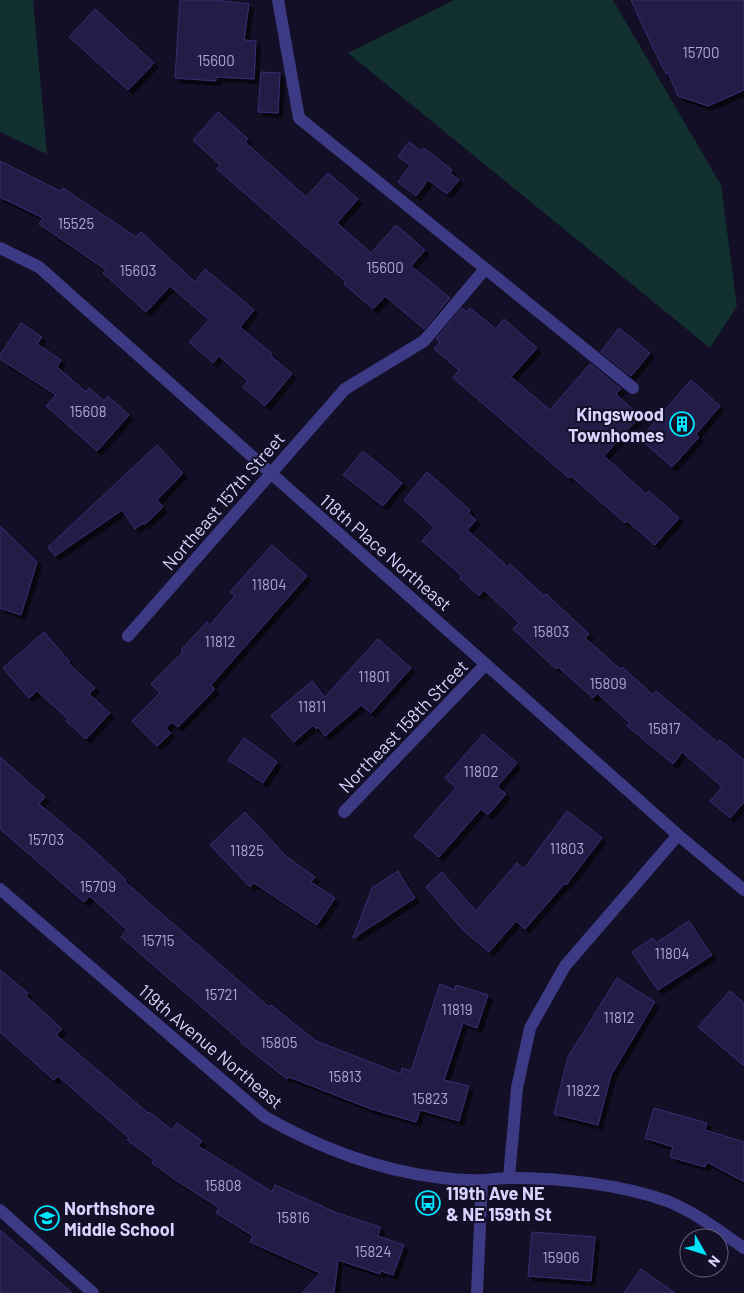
<svg xmlns="http://www.w3.org/2000/svg" width="744" height="1293" font-family="Barlow,sans-serif">
	<defs>
		<filter id="shadow"><feDropShadow dx="4.5" dy="4.5" stdDeviation="0" flood-color="#0009"/></filter>
	</defs>
	<rect width="100%" height="100%" fill="#130f26"/>
	<g fill="#12302f">
		<polygon points="0,0 33,0 47,154 0,132"/>
		<polygon points="454,0 613,0 721,185 737,306 710,348 348,53"/>
	</g>
	<g fill="#241b47" stroke="#3b2d73" filter="url(#shadow)">
		<polygon points="180,0 214,0 249,4 244,40 256,41 254,79 216,77 216,81 175,78"/>
		<polygon points="631,0 744,0 744,90 708,106 678,96 668,72 666,74 653,48"/>
		<polygon points="95,9 154,63 128,90 69,37"/>
		<polygon points="261,72 280,73 278,113 258,112"/>
		<polygon points="218,112 248,139 245,142 306,197 328,173 358,199 337,223 371,253 396,225 425,250 411,266 450,298 424,329 385,296 373,309 344,284 346,282 217,169 220,165 193,140"/>
		<polygon points="409,142 421,151 424,148 452,170 450,173 459,180 447,194 428,180 416,196 398,182 410,166 398,156"/>
		<polygon points="0,161 60,191 63,188 136,237 141,232 195,282 205,269 254,310 240,327 272,354 271,356 292,374 265,406 243,387 248,381 219,356 213,363 189,342 209,320 170,286 146,312 103,273 106,270 39,224 43,218 0,197"/>
		<polygon points="462,308 467,312 470,308 496,329 504,319 537,348 511,377 550,410 590,364 621,389 616,394 640,416 604,456 646,494 649,491 679,518 655,545 627,521 625,523 571,476 569,478 453,378 459,370 434,349 440,342 436,339"/>
		<polygon points="21,323 42,337 37,344 61,360 57,367 86,392 89,388 104,401 108,396 129,415 97,451 46,406 56,395 0,359 0,355"/>
		<polygon points="619,328 650,353 631,376 601,352"/>
		<polygon points="691,380 720,406 696,434 699,437 672,467 640,439"/>
		<polygon points="157,445 183,473 157,500 163,507 144,525 143,523 135,529 122,510 55,556 48,547"/>
		<polygon points="363,451 402,483 383,506 343,475"/>
		<polygon points="427,472 470,510 468,513 476,520 467,530 508,567 510,564 544,596 546,594 589,634 585,638 620,669 622,667 653,695 656,691 718,743 720,740 744,760 744,802 730,818 710,801 722,787 682,752 673,764 627,726 630,723 597,693 593,698 558,667 556,669 513,629 519,623 484,590 479,596 460,578 462,576 422,541 434,527 404,500"/>
		<polygon points="0,526 37,562 21,615 0,608"/>
		<polygon points="272,545 307,576 211,685 215,689 178,727 171,722 166,728 171,733 157,746 132,721 160,693 151,684 183,652 181,650 207,622 210,625 235,596 230,592"/>
		<polygon points="44,632 70,662 68,663 95,688 89,694 110,713 86,739 66,721 68,719 37,691 29,698 3,668"/>
		<polygon points="378,639 411,668 371,713 361,705 325,736 318,727 316,729 313,725 294,742 271,716 312,681 325,697"/>
		<polygon points="483,734 517,763 497,787 506,794 488,815 481,809 439,857 414,836 456,788 445,778"/>
		<polygon points="244,738 277,762 263,783 228,760"/>
		<polygon points="0,757 45,797 39,804 88,845 126,880 124,881 269,1007 271,1005 316,1041 401,1074 402,1068 411,1071 440,984 455,990 456,985 488,995 477,1028 463,1023 444,1080 469,1086 459,1121 420,1110 416,1122 371,1109 289,1077 287,1079 241,1043 242,1042 121,937 127,930 90,896 84,902 0,829"/>
		<polygon points="567,811 602,838 566,885 565,883 525,929 516,921 489,952 463,930 426,887 442,872 476,911 517,863 524,869"/>
		<polygon points="245,812 287,857 315,877 311,882 335,898 317,925 254,883 250,887 210,845"/>
		<polygon points="398,871 415,898 353,938 372,888"/>
		<polygon points="689,921 712,955 658,990 632,952 653,938 656,943"/>
		<polygon points="0,970 28,993 26,996 62,1029 56,1035 148,1113 149,1112 172,1130 177,1123 202,1141 198,1146 272,1192 275,1185 337,1213 380,1227 378,1236 404,1245 393,1275 381,1271 380,1274 338,1260 334,1293 302,1293 320,1273 250,1242 253,1236 216,1213 219,1208 174,1179 152,1163 154,1160 127,1140 129,1138 58,1076 54,1080 0,1032"/>
		<polygon points="617,978 655,1002 611,1075 598,1125 554,1114 568,1057"/>
		<polygon points="730,991 744,1003 744,1066 698,1027"/>
		<polygon points="654,1108 707,1123 705,1130 744,1142 744,1182 707,1162 705,1167 670,1157 673,1147 645,1138"/>
		<polygon points="0,1230 72,1293 0,1293"/>
		<polygon points="532,1232 595,1237 591,1281 528,1276"/>
		<polygon points="641,1269 675,1293 624,1293"/>
	</g>
	<g fill="none" stroke-linecap="round" stroke-linejoin="round">
		<g stroke="#3d3a85" stroke-width="12">
			<polyline points="278,0 299,118 633,388"/>
			<polyline points="345,389 424,341 485,269"/>
			<polyline points="0,1210 93,1293"/>
		</g>
		<g stroke="#3d3a85" stroke-width="12">
			<polyline points="0,248 39,267 678,835 744,890"/>
			<polyline points="128,636 345,389"/>
			<polyline points="344,812 486,664"/>
			<path d="M0,889L265,1117C318,1147 374,1169 435,1177C450,1179 468,1181 484,1180C493,1179 502,1178 510,1178C560,1178 620,1184 667,1201C695,1212 719,1231 744,1248"/>
			<polyline points="509,1178 517,1088 530,1028 565,966 678,835"/>
			<polyline points="477,1293 482,1180"/>
		</g>
	</g>
	<defs>
		<g id="building-ring" transform="scale(1.25)"><circle r="9.5" fill="#130f26" stroke="#00e5ff" stroke-width="1.5"/><path d="M-4-6H4V6H1V3H-1V6H-4ZM-2.5-4.3h1.7v1.8h-1.7ZM.8-4.3h1.7v1.8H.8ZM-2.5-1h1.7V.8h-1.7ZM.8-1h1.7V.8H.8Z" fill="#00e5ff"/></g>
		<g id="bus-ring" transform="scale(1.25)"><circle r="9.5" fill="#130f26" stroke="#00e5ff" stroke-width="1.5"/><path d="M-5-6H5V4H4V6H2V4H-2V6H-4V4H-5ZM-3.5-4V0h7V-4ZM-3.5 1.2v1.5H-2V1.2ZM2 1.2v1.5H3.5V1.2Z" fill="#00e5ff"/></g>
		<g id="school-ring" transform="scale(1.25)"><circle r="9.5" fill="#130f26" stroke="#00e5ff" stroke-width="1.5"/><path d="M0-5L7-2L0 1L-7-2ZM-4 1L0 2.5L4 1V4Q0 6-4 4Z" fill="#00e5ff"/></g>
	</defs>
	<g fill-rule="evenodd">
		<use href="#building-ring" x="682" y="424"/>
		<use href="#bus-ring" x="428" y="1203"/>
		<use href="#school-ring" x="47" y="1218"/>
	</g>
	<g text-anchor="middle" dominant-baseline="central" stroke-width="4" stroke-linejoin="round" paint-order="stroke">
		<g font-size="15" fill="#aca6d1">
			<text x="701" y="52">15700</text>
			<text x="216" y="60">15600</text>
			<text x="76" y="223">15525</text>
			<text x="385" y="267">15600</text>
			<text x="138" y="270">15603</text>
			<text x="88" y="411">15608</text>
			<text x="269" y="584">11804</text>
			<text x="551" y="631">15803</text>
			<text x="220" y="641">11812</text>
			<text x="374" y="676">11801</text>
			<text x="608" y="683">15809</text>
			<text x="312" y="706">11811</text>
			<text x="664" y="728">15817</text>
			<text x="481" y="771">11802</text>
			<text x="46" y="839">15703</text>
			<text x="567" y="848">11803</text>
			<text x="247" y="850">11825</text>
			<text x="98" y="886">15709</text>
			<text x="158" y="940">15715</text>
			<text x="672" y="953">11804</text>
			<text x="221" y="994">15721</text>
			<text x="457" y="1009">11819</text>
			<text x="619" y="1017">11812</text>
			<text x="279" y="1042">15805</text>
			<text x="345" y="1076">15813</text>
			<text x="583" y="1090">11822</text>
			<text x="430" y="1098">15823</text>
			<text x="223" y="1185">15808</text>
			<text x="293" y="1217">15816</text>
			<text x="373" y="1251">15824</text>
			<text x="561" y="1257">15906</text>
		</g>
		<g font-size="18" font-weight="bold" fill="#d9d4ff" stroke="#130f26" text-anchor="start">
			<text x="664" y="414" text-anchor="end">Kingswood<tspan x="664" dy="21">Townhomes</tspan></text>
			<text x="446" y="1193">119th Ave NE<tspan x="446" dy="21">&amp; NE 159th St</tspan></text>
			<text x="64" y="1208">Northshore<tspan x="64" dy="21">Middle School</tspan></text>
		</g>
		<g font-size="18" fill="#d9d4ff" stroke="#130f26">
			<text transform="translate(223 501) rotate(-49)">Northeast 157th Street</text>
			<text transform="translate(386 552) rotate(41)">118th Place Northeast</text>
			<text transform="translate(403 726) rotate(-46)">Northeast 158th Street</text>
			<text transform="translate(211 1046) rotate(40)">119th Avenue Northeast</text>
		</g>
	</g>
	<g transform="translate(704 1253) rotate(129)"><circle r="24" fill="#130f26" stroke="#625e7d"/>
	<path d="M0-4L9 19L0 12L-9 19Z" fill="#00e5ff"/>
	<text y="-8" font-size="14" font-weight="bold" text-anchor="middle" fill="#d9d4ff">N</text>
	</g>
</svg>
